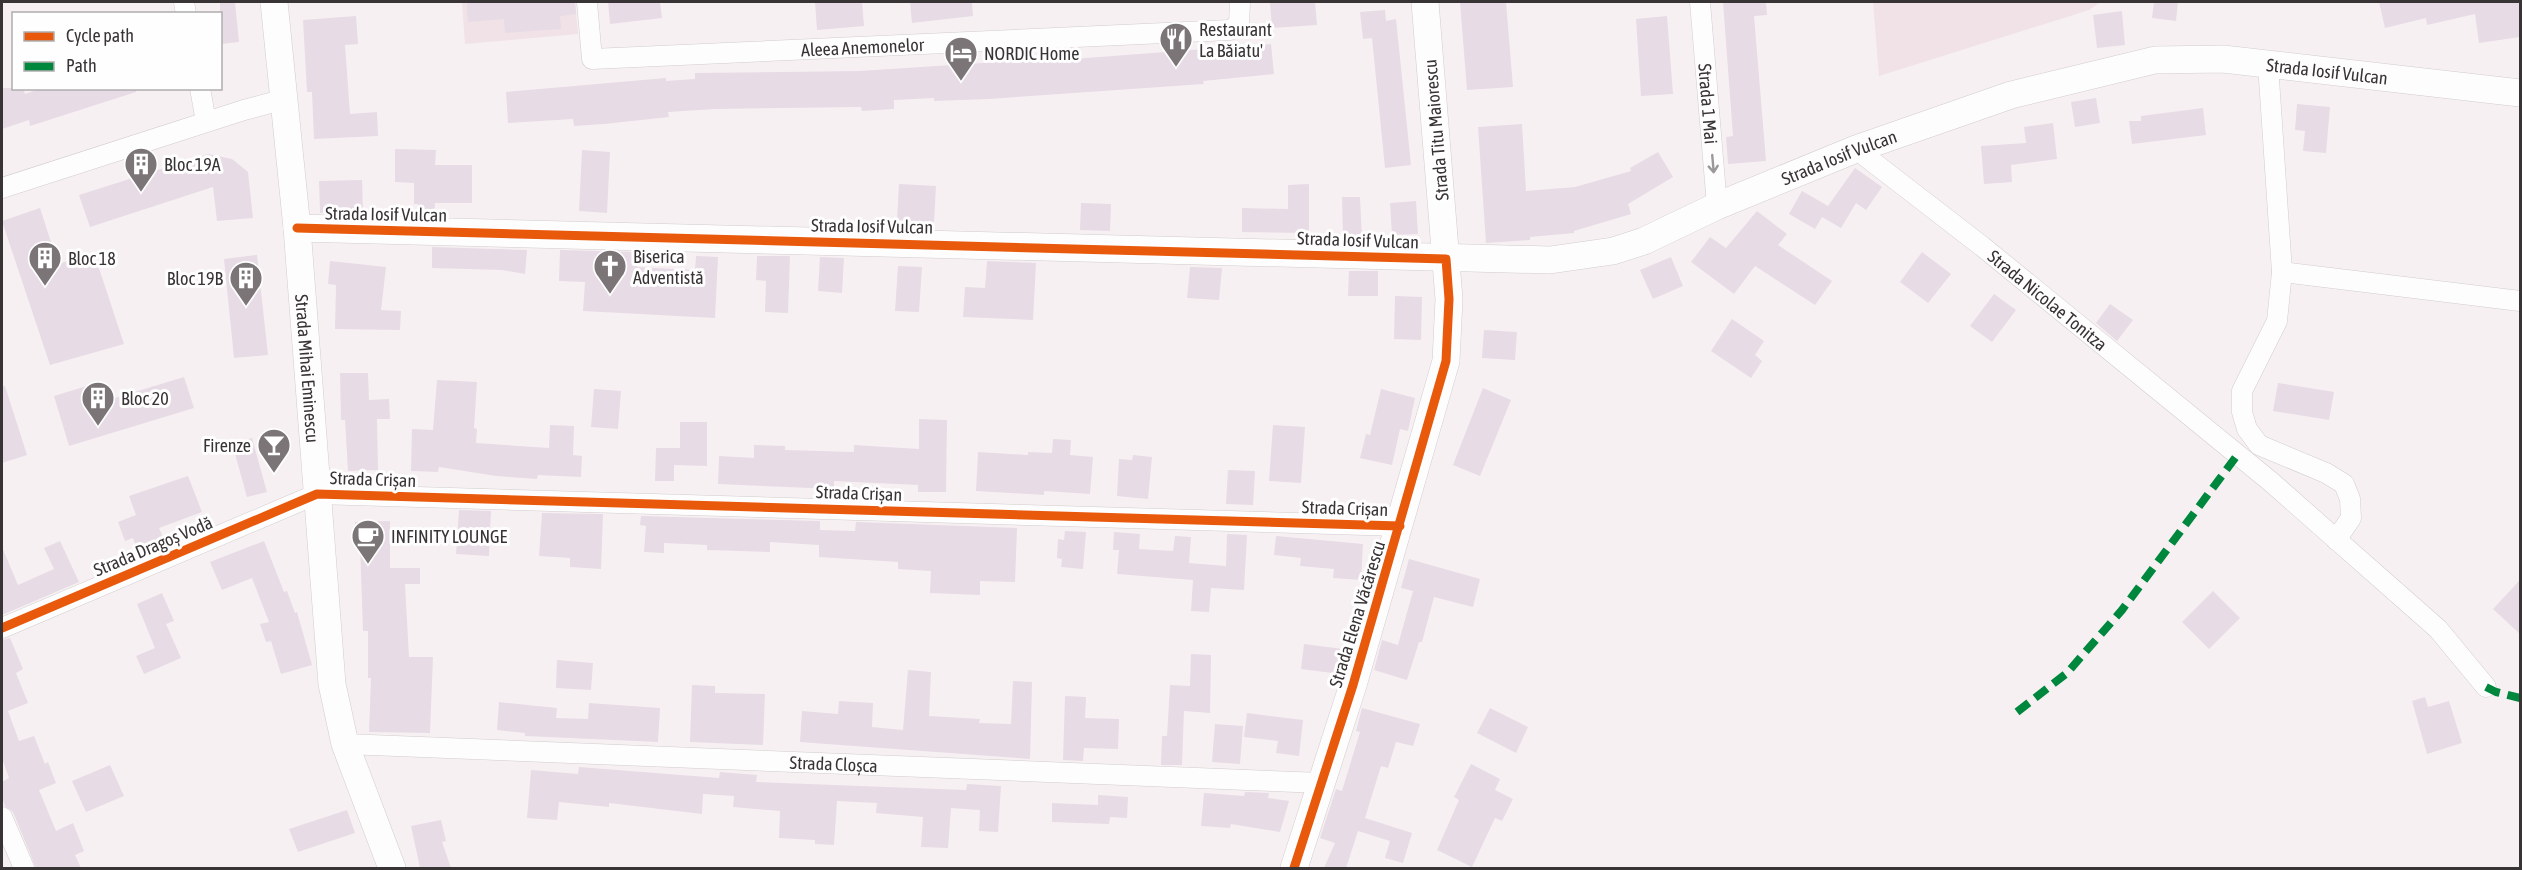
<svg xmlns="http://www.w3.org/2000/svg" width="2522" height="870" font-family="'Asap Condensed',sans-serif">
	<rect width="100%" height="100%" fill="#f7f0f2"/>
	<g fill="#f0e2e6">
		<polygon points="462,2 575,2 578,34 465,44"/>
		<polygon points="1873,2 2101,2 2089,10 1879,76"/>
	</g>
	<g fill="#e7dbe5">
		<polygon points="220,2 235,2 239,42 220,44"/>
		<polygon points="467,2 575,2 576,14 560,16 561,29 505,33 504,19 468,22"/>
		<polygon points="608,2 660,2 662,18 610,24"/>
		<polygon points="815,2 862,2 864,26 817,30"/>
		<polygon points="910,2 972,2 973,16 912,23"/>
		<polygon points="1270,2 1315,2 1317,25 1272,28"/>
		<polygon points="1460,2 1506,2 1513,87 1467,90"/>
		<polygon points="1723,2 1766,2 1767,15 1754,16 1766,161 1728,164 1726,137 1733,136"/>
		<polygon points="2154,2 2178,2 2176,21 2152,18"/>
		<polygon points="2379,2 2520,2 2520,37 2479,43 2475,14 2427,25 2426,18 2385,28"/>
		<polygon points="1385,10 1386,21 1396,19 1411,165 1385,168 1372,38 1363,39 1360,12"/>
		<polygon points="2122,11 2125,45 2097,48 2093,15"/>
		<polygon points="356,16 358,44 345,45 350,114 377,112 378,136 314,139 312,92 307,92 303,20"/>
		<polygon points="1667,16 1673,94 1641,96 1636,19"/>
		<polygon points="1271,44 1274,74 1203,81 1204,84 989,99 934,101 934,98 894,100 894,109 862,111 861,107 715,109 668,112 669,117 604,124 574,126 573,119 508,123 506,92 666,78 666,81 695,79 695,73 859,71 1060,58 1060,60"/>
		<polygon points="2,88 23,88 25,94 42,88 136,88 136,92 30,126 29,120 2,129"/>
		<polygon points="2096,98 2100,123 2075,127 2071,102"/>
		<polygon points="2297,104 2330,107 2326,153 2303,151 2305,131 2295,130"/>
		<polygon points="2203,108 2206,135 2132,144 2129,121 2141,121 2141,116"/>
		<polygon points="2053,123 2057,159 2011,165 2012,182 1984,184 1981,146 2026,143 2024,127"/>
		<polygon points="1522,124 1526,191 1575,187 1631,171 1630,168 1658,152 1673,177 1628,204 1631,214 1574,231 1574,233 1530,237 1530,240 1486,243 1478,127"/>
		<polygon points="395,149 436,150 435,165 472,165 472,203 435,203 434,216 418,215 418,204 414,204 414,183 395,182"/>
		<polygon points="582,150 610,152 607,213 579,211"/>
		<polygon points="208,154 232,159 248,172 253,218 217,221 213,187 90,227 79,195"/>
		<polygon points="1855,168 1882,187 1866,210 1856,203 1841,228 1822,217 1815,229 1789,214 1802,191 1828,206"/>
		<polygon points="362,180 363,211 320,213 319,181"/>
		<polygon points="899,184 936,186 934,222 897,220"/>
		<polygon points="1309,184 1309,233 1242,232 1242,208 1288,209 1288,185"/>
		<polygon points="1342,197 1360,197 1362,238 1343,239"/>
		<polygon points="1416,201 1418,234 1392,235 1390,203"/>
		<polygon points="1081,203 1111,204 1110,231 1080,230"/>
		<polygon points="40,208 58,264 94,253 124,344 50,365 2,221"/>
		<polygon points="1757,211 1787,234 1778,245 1832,281 1815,305 1755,266 1734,294 1691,262 1710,237 1726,248"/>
		<polygon points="432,247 527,250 525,274 502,270 432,268"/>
		<polygon points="560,250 637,252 637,267 695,270 696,256 718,257 715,318 583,311 585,282 559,281"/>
		<polygon points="1922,252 1951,274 1928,303 1900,282"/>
		<polygon points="257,255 268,355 234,358 224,259"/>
		<polygon points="757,256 790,256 788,313 765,312 766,281 756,280"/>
		<polygon points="820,257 844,258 842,293 818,291"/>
		<polygon points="1671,257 1683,286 1653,299 1640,270"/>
		<polygon points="330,261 386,267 381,310 401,311 400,330 335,329 336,285 328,284"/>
		<polygon points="987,261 1036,263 1033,320 963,317 965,287 985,288"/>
		<polygon points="898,266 922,267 919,312 895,311"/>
		<polygon points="1190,267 1222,268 1219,300 1187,298"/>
		<polygon points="1349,271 1378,271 1378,296 1348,296"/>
		<polygon points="1994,294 2016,310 1992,342 1970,326"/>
		<polygon points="1395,296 1422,297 1421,340 1394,339"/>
		<polygon points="2110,304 2133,320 2117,341 2096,323"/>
		<polygon points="1732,319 1764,341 1755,355 1762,361 1751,378 1711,351"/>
		<polygon points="1484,330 1517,332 1515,360 1482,358"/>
		<polygon points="340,373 368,373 369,400 389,399 390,419 377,419 378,470 348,471 345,420 341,420"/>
		<polygon points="184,377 194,408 69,446 54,396 90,385 95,404"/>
		<polygon points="437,380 477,382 474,428 477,429 476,443 549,448 550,425 574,426 573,455 582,456 581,477 538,475 537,479 496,476 439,467 438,472 411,471 412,429 433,430"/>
		<polygon points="2278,383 2334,392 2329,420 2273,411"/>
		<polygon points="2,386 5,386 27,455 2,463"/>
		<polygon points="1483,388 1511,400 1480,476 1453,465"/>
		<polygon points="594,389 621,391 618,429 591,427"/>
		<polygon points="1381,389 1415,398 1408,431 1400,429 1392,465 1360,458 1366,434 1370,435"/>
		<polygon points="919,419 947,420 946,492 918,492 918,485 834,481 834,489 718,484 719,456 754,458 754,445 785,446 785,450 854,452 854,445 919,449"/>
		<polygon points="680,422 707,422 707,466 674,465 674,481 655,481 656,448 680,448"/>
		<polygon points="1273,425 1305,427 1301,483 1269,481"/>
		<polygon points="252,438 267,492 247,497 232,443"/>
		<polygon points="1053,439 1071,440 1070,455 1093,457 1090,494 1044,491 1044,495 976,491 978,452 1028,455 1028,452 1052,453"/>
		<polygon points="1133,455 1152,457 1148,499 1117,496 1119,459 1132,460"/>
		<polygon points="1228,470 1255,471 1253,505 1226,504"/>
		<polygon points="188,476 202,512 159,528 164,540 137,550 133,538 125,541 118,522 136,515 129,496"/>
		<polygon points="459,510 491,511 489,556 456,554"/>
		<polygon points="542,513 603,514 601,569 570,567 570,558 539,556"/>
		<polygon points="641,516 820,521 820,530 855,531 856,522 1017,528 1015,582 980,581 980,595 930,593 931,571 898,569 898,562 819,557 819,545 770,542 770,552 707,550 707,545 664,543 664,553 644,552 646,526 640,525"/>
		<polygon points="390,521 390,568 420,568 420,584 405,584 409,657 433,657 430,733 369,732 371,678 368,678 368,631 363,631 360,545 355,545 355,522"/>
		<polygon points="1065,531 1086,532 1083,569 1061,567 1062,559 1057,558 1058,539 1064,540"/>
		<polygon points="1114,532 1140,534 1139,549 1173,551 1175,536 1191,537 1189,563 1226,566 1227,534 1247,535 1244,590 1211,588 1209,612 1191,611 1193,580 1117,574 1119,550 1113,550"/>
		<polygon points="1276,536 1363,544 1361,580 1333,578 1334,569 1300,566 1301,558 1274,555"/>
		<polygon points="60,541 79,582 2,615 2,547 18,585 54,569 44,548"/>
		<polygon points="264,541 284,592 287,591 295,613 297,612 312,665 281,674 271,641 266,642 260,624 269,622 252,578 222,590 210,562"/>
		<polygon points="1409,559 1480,579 1473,607 1434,597 1422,642 1419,642 1407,680 1374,670 1382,640 1398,645 1413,591 1401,588"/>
		<polygon points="2520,580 2520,634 2493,609"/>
		<polygon points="2213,591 2240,618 2209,649 2182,622"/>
		<polygon points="162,593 174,621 166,624 181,658 144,674 136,656 155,648 137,604"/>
		<polygon points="10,638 23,669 16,673 28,703 8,711 19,741 34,736 45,764 48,762 56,783 39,790 56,831 73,823 84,851 75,855 81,868 36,868 13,812 5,806 2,797 2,782 9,778 2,758 2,640"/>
		<polygon points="1304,644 1343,649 1340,674 1301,669"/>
		<polygon points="1191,654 1211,655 1210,713 1184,711 1182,765 1161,765 1162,736 1167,736 1170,685 1190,686"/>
		<polygon points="557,660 593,663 591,690 556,688"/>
		<polygon points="908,670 931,672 929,716 980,719 979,723 1011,724 1013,681 1032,682 1030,759 800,742 802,711 838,714 839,701 873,703 872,727 903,730"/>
		<polygon points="692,685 715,686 715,693 765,694 763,745 690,742"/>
		<polygon points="1065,696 1086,697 1085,718 1119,719 1118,749 1084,748 1083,761 1063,760"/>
		<polygon points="2425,697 2428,707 2449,701 2462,743 2427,754 2412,701"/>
		<polygon points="499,702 557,708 556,718 588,719 589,703 660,708 658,742 525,736 525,733 497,730"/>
		<polygon points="1362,708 1420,724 1413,746 1396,742 1388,768 1381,766 1365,818 1412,833 1403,863 1385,858 1390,841 1358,831 1346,868 1324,868 1335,843 1320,838 1336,789 1342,791 1360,732 1356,731"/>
		<polygon points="1490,708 1528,727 1516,753 1477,733"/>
		<polygon points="1247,713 1303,720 1299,756 1276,753 1278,741 1244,737"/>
		<polygon points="1215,724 1243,726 1240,764 1212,762"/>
		<polygon points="1471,764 1500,779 1495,790 1513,799 1502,821 1495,818 1472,867 1437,850 1459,800 1454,797"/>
		<polygon points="110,765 124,796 86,812 72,781"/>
		<polygon points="579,767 719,778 720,772 757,775 756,782 966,790 967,784 1001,786 998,832 979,831 980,810 951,808 948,848 921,847 923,817 876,813 877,803 837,801 834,845 815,844 815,840 779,838 780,811 733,807 734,796 703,794 702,814 609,803 609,807 559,802 557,820 527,818 531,770 578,774"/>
		<polygon points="1245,792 1269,793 1268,798 1289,801 1280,832 1231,824 1230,828 1201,826 1204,793 1244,796"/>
		<polygon points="1098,795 1128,797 1127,818 1110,817 1109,824 1052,822 1052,803 1098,805"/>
		<polygon points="347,810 355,833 298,852 289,829"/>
		<polygon points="441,820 446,841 442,842 451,868 420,868 411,826"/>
	</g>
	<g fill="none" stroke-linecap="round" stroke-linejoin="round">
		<g stroke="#d1cccd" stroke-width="21">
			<g id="street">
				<polyline points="184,2 186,14"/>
				<path id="s1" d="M587,2L592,59L1230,30L1239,24L1240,2"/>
				<path id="s2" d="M1700,2L1717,206"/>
				<polyline points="2268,64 2282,272 2277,321 2242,391 2242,412 2247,429 2259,445 2326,473 2344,484 2350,499 2351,518 2336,540"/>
				<polyline points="200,88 206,122"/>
				<path id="s3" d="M1856,149L1983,247L2270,481L2438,629L2486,687"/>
				<polyline points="2,188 244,110 285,99"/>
				<polyline points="2282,272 2520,301"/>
				<polyline points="2,628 317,494 1400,526"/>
				<path id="s4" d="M345,744L1322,783"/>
				<polyline points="2,817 24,868"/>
			</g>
		</g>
		<g stroke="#d1cccd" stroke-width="28">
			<g id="secondary">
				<path id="s5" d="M274,2L297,228L332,684L345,744L392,868"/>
				<path id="s6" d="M297,228L1550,260L1613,251L1644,241L1717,206L1856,149L2011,95L2155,60L2223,59L2520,93"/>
				<polyline points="1294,868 1353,685 1446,361 1449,299 1425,2"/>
			</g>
		</g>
		<use href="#street" stroke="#fefdfd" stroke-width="20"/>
		<use href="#secondary" stroke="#fefdfd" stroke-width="27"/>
		<g stroke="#00873e" stroke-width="8" stroke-dasharray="15 8" stroke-linecap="butt">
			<polyline points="2486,687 2496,692 2520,698"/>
			<polyline points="2017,712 2067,673 2122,610 2238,454"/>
		</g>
		<g stroke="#fefefe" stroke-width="13">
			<g id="cycleway">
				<polyline points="297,228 1446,259 1449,299 1446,361 1353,685 1294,868"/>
				<polyline points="2,628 317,494 1400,526"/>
			</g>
		</g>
		<use href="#cycleway" stroke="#e8590c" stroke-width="9"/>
	</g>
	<defs><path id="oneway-shaft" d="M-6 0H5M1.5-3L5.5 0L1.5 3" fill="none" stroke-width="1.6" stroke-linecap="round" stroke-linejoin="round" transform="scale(1.5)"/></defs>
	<use stroke="#9b9899" href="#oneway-shaft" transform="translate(1713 164) rotate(85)"/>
	<defs>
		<g id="restaurant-pin" transform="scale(1.725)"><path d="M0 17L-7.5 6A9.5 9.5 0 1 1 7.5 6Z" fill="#7b7577" stroke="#fefefe"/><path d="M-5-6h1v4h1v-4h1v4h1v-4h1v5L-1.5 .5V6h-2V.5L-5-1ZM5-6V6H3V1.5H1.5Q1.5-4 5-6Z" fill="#fff"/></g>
		<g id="hotel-pin" transform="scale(1.725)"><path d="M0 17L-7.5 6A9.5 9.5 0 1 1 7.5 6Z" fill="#7b7577" stroke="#fefefe"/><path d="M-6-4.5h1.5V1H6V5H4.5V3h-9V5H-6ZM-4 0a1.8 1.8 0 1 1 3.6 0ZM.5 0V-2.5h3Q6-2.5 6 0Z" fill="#fff"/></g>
		<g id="building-pin" transform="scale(1.725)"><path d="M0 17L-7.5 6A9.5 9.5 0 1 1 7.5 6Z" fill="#7b7577" stroke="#fefefe"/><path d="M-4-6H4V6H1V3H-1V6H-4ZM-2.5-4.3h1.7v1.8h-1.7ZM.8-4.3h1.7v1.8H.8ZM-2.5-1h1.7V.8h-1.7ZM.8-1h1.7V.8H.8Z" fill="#fff"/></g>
		<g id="church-pin" transform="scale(1.725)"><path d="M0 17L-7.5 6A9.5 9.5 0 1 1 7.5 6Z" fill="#7b7577" stroke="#fefefe"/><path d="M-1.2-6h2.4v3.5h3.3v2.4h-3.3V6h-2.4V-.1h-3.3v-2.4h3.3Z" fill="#fff"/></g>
		<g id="bar-pin" transform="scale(1.725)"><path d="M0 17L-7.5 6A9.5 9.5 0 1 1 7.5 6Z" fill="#7b7577" stroke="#fefefe"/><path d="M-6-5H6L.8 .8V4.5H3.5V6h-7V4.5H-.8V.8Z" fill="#fff"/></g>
		<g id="cafe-pin" transform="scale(1.725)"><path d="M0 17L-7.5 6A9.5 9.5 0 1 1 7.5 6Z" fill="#7b7577" stroke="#fefefe"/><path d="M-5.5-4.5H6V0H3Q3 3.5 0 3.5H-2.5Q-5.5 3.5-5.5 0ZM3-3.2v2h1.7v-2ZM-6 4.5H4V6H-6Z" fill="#fff"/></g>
	</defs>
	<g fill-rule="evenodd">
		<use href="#restaurant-pin" x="1176" y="39"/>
		<use href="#hotel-pin" x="961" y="53"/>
		<use href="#building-pin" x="141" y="164"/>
		<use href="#building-pin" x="45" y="258"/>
		<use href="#church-pin" x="610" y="266"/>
		<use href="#building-pin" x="246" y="278"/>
		<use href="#building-pin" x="98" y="398"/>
		<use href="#bar-pin" x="274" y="445"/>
		<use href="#cafe-pin" x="368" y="536"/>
	</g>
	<g text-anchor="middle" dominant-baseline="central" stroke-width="6" stroke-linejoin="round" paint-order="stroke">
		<g font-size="18" fill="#383335" stroke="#fefefe" text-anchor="start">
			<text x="1199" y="29">Restaurant<tspan x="1199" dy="21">La Băiatu'</tspan></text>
			<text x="984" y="53">NORDIC Home</text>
			<text x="164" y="164">Bloc 19A</text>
			<text x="633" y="256">Biserica<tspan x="633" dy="21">Adventistă</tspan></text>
			<text x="68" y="258">Bloc 18</text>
			<text x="223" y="278" text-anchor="end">Bloc 19B</text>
			<text x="121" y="398">Bloc 20</text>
			<text x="251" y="445" text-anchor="end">Firenze</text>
			<text x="391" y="536">INFINITY LOUNGE</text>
		</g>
		<g font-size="18" fill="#383335" stroke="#fefefe">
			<text stroke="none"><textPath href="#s1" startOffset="328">Aleea Anemonelor</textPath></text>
			<text stroke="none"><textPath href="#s6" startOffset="2066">Strada Iosif Vulcan</textPath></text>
			<text stroke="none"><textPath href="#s2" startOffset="102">Strada 1 Mai</textPath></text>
			<text transform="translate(1436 130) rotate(-95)">Strada Titu Maiorescu</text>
			<text stroke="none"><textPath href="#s6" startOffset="1562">Strada Iosif Vulcan</textPath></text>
			<text transform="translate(386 214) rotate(1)">Strada Iosif Vulcan</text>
			<text transform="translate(872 226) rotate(1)">Strada Iosif Vulcan</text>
			<text transform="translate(1358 240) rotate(2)">Strada Iosif Vulcan</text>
			<text stroke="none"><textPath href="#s3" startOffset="244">Strada Nicolae Tonitza</textPath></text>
			<text stroke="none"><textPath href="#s5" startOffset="368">Strada Mihai Eminescu</textPath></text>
			<text transform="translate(373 479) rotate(2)">Strada Crișan</text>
			<text transform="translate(859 493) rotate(2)">Strada Crișan</text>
			<text transform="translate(1345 508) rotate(2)">Strada Crișan</text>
			<text transform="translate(153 546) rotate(-23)">Strada Dragoș Vodă</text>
			<text transform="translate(1357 614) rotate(-73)">Strada Elena Văcărescu</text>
			<text stroke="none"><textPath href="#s4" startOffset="489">Strada Cloșca</textPath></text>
		</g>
	</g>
	<rect width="2522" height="870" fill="none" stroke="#383335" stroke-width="6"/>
	<rect x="12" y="12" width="210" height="78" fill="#fefefe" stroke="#afadae" stroke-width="1.5"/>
	<rect x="24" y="32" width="30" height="9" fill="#e8590c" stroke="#afadae" stroke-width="1.5"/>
	<text x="66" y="42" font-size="18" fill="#383335">Cycle path</text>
	<rect x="24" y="62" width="30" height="9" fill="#00873e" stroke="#afadae" stroke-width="1.5"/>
	<text x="66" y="72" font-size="18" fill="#383335">Path</text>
</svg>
